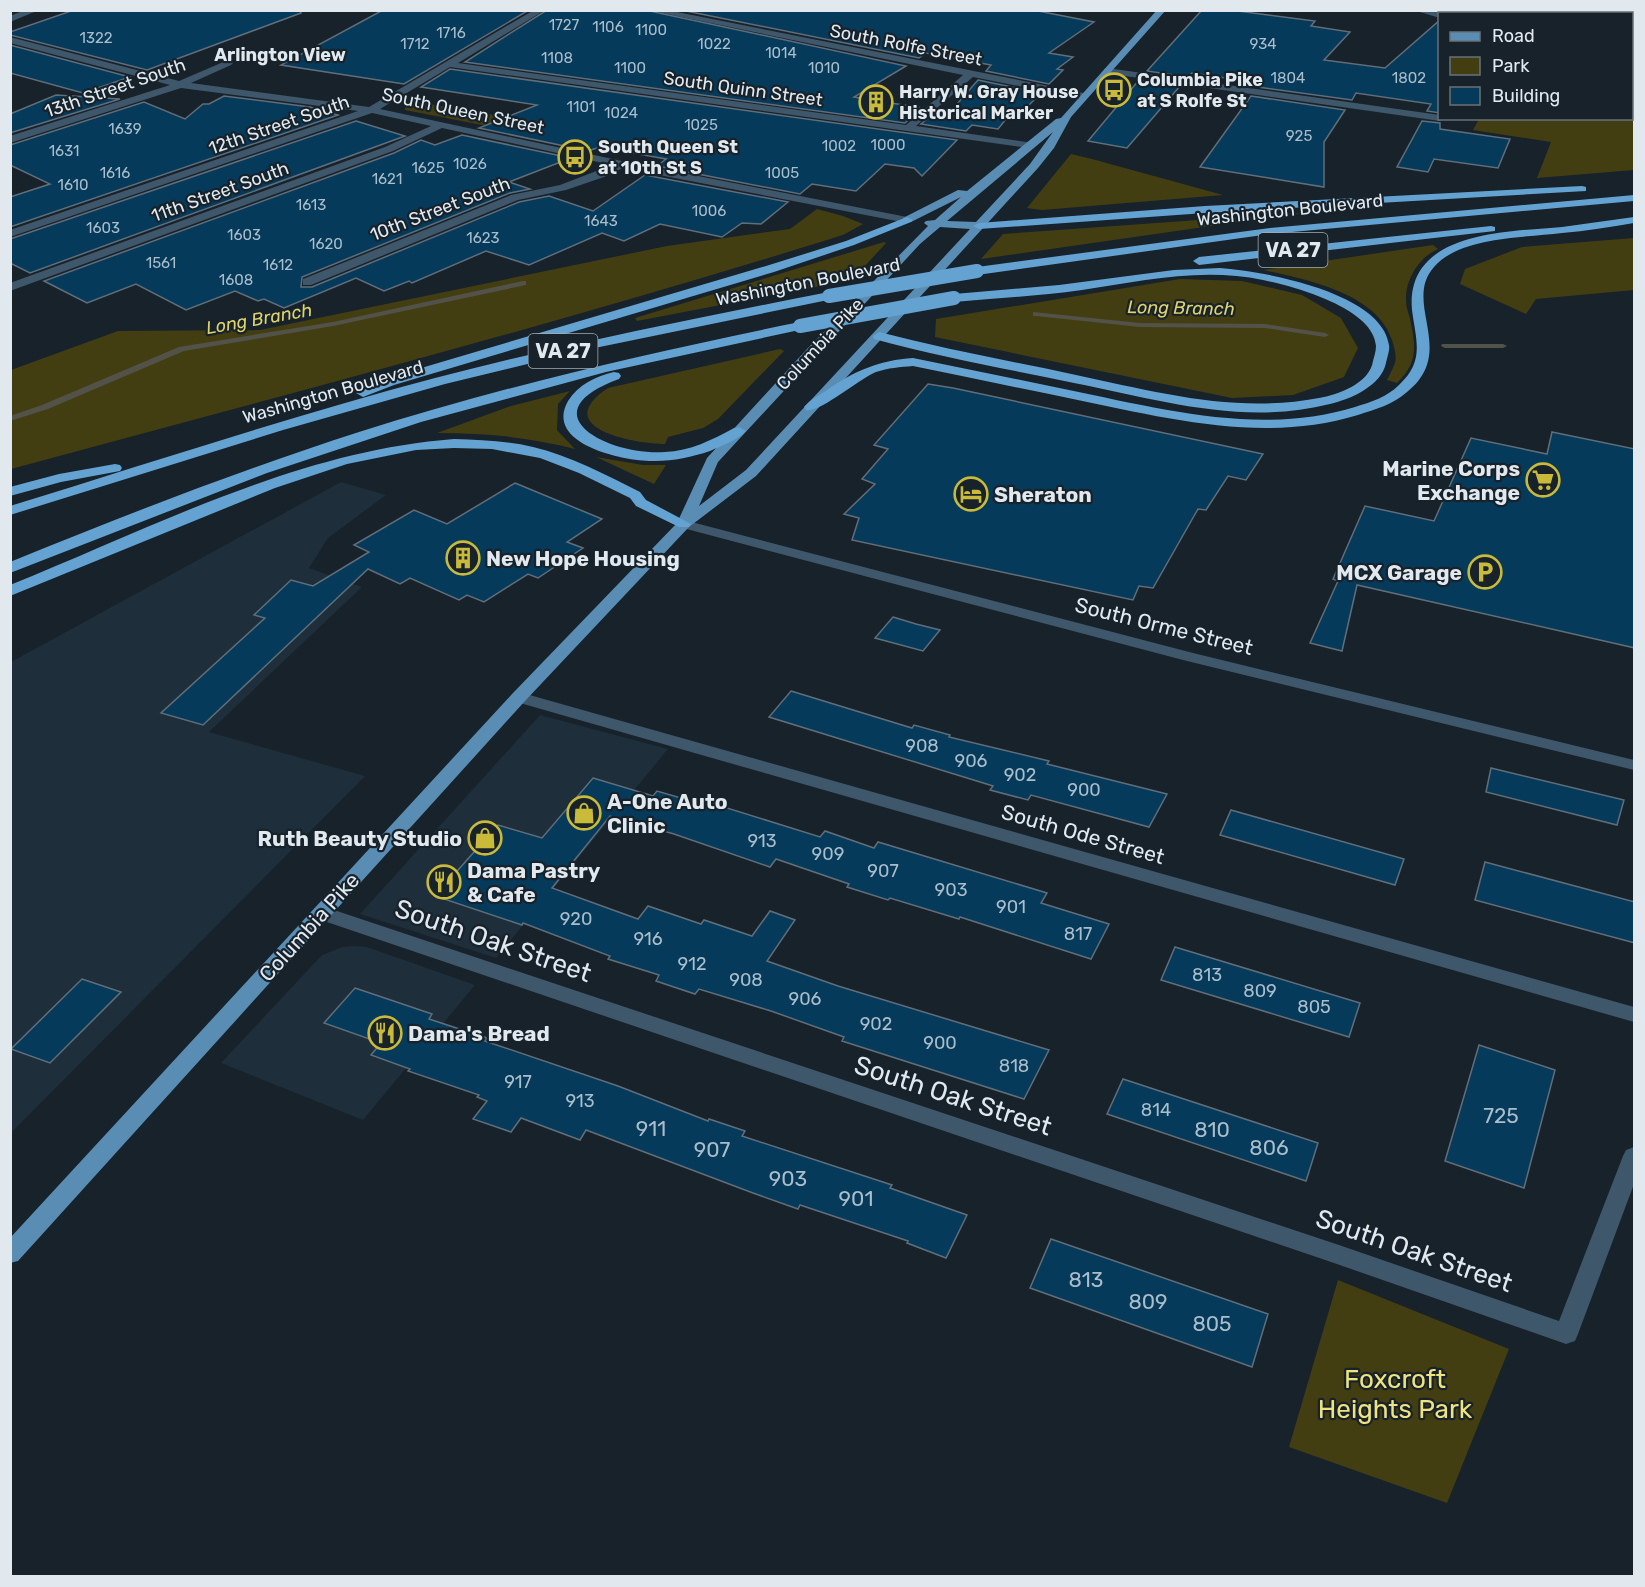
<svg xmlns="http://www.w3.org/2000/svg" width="1645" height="1587" font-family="Rubik,sans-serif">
	<rect width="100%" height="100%" fill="#17222b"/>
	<g fill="#1e2e3b">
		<polygon points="341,482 386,495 328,538 309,568 362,587 209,732 365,776 11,1133 11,662"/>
		<polygon points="540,715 668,749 496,958 360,914"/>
		<polygon points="354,946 367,947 475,985 363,1120 221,1063 322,955 342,947"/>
	</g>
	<g fill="#433e12">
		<polygon points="1566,11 1634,11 1634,170 1537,178 1551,142 1473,130 1479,119 1632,118 1632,14 1564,13"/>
		<polygon points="412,101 517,119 503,129 405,110 405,106"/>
		<polygon points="1071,154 1092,159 1223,195 1042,210 1027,208"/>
		<path d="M817,209L843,216L863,224L843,235C568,321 289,394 11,469V370L118,331L260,330L667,246L790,229Z"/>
		<polygon points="1309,212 981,259 1003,234"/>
		<polygon points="1634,238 1634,290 1536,299 1526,314 1460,284 1465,269 1522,247"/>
		<polygon points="884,242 886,243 852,280 637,321 635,318"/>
		<path d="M1433,245L1438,249C1419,257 1405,280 1406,301C1406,307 1409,314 1410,319C1416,346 1418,363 1397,383L1387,380C1390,374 1393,368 1395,363C1397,355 1394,347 1392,340C1377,293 1305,279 1263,270Z"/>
		<polygon points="1180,279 1242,281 1302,295 1341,318 1358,348 1344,377 1293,395 1232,398 935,337 936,319"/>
		<path d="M780,349L784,351L718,419L703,428L668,437L665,444C635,444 548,428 608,388Z"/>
		<path d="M570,391L558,404L557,430L575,449C529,437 485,433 437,433L511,406Z"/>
		<polygon points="596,457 643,465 666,465 654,484"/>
		<polygon points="1338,1280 1509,1349 1447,1503 1289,1447"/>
	</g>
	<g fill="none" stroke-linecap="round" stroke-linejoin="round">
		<g fill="#525248" fill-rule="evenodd">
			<polygon points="523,281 526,281 526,285 333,326 184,351 48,409 10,421 10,416 42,405 179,347 333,322"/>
			<polygon points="1033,312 1140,323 1265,324 1325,333 1329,335 1325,337 1265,328 1140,327 1036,316 1033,316"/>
			<polygon points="1442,344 1503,344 1507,346 1503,348 1445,348 1441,346"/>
		</g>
	</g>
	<g fill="#063a5a" stroke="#616e79" stroke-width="1.5">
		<polygon points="74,10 300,10 301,13 147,70 10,35 10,32"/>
		<polygon points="383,10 529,10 404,84 281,65"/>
		<polygon points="547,10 645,10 906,66 854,97 922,108 905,123 465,62"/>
		<polygon points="681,10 1033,10 1094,22 1049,53 1073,57 1057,69 1063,70 1049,84 986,71 991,65 926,53 919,58"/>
		<polygon points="1202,10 1230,10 1315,21 1311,26 1350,32 1324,60 1385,68 1440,20 1440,113 1427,111 1431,104 1356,93 1352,100 1257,87 1260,83 1192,73 1188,77 1147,71"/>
		<polygon points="10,45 130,77 83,93 10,73"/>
		<polygon points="450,69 957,140 922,176 914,168 885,164 856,191 812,184 800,194 657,166 666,159 600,147 588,151 479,128 537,105 421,87"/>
		<polygon points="978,80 1041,93 1020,114 1011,113 998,129 972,125 966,131 921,124 938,110 950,112"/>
		<polygon points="1139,80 1180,86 1127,148 1088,141"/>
		<polygon points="56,95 120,99 10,133 10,114"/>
		<polygon points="224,96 310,107 338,115 10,227 10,197 50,184 10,165 10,145 144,102 185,119 203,104 209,104"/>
		<polygon points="1251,96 1345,110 1324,142 1324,187 1200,167"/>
		<polygon points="356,121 405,136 30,273 10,263 10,239"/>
		<polygon points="1422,121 1440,123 1440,129 1510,139 1498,168 1434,159 1428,172 1397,167"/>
		<polygon points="462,135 571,158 509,182 530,189 510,193 302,277 301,287 312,287 519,202 549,196 593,211 645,175 788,202 761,224 742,223 722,237 660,224 624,241 602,233 529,265 486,251 412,283 409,281 384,291 356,278 284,308 264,299 258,301 235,291 186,310 136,284 87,303 44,281 394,153 421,140 435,145"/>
		<polygon points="928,384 953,388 1263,454 1246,480 1228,476 1206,510 1198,509 1153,588 1139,586 1133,600 852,540 859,518 844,514 875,484 862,479 888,449 874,445"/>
		<polygon points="1552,432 1635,449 1635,648 1357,585 1342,651 1310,643 1338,581 1333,579 1365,506 1434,521 1471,438 1547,454"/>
		<polygon points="515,483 602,519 567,542 583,548 538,578 528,574 484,602 467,595 459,600 410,578 400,584 368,569 203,725 161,713 265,618 254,615 291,580 313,586 369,552 354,545 414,510 447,524"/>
		<polygon points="893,617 916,624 940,630 923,651 875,638"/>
		<polygon points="791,691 912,728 914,725 950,735 949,737 1049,761 1047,764 1167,794 1149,827 1031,795 1028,800 990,790 993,786 769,717"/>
		<polygon points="1491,768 1624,800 1617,825 1486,792"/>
		<polygon points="593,778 653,796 657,791 705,805 708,802 820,837 825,831 874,848 878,842 1047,893 1041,903 1109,924 1091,959 960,917 959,919 890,898 888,900 847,887 849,884 776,859 770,867 674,834 610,816 552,888 638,919 648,906 701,924 704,920 752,936 770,911 795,920 767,961 838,986 1049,1050 1024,1099 842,1041 844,1037 771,1011 699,989 695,994 656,981 659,975 608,959 610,956 523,923 522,925 435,896 498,825 542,838"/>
		<polygon points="1231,810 1404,859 1395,885 1220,835"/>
		<polygon points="1485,862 1635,902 1635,943 1475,900"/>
		<polygon points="1175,947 1360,1003 1349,1037 1161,980"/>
		<polygon points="82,979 121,992 50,1063 11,1049"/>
		<polygon points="355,988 432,1014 429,1019 487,1038 485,1041 618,1086 708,1121 709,1119 745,1131 742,1136 892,1185 890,1188 967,1215 946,1258 907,1243 908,1241 800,1205 798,1209 753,1193 586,1130 580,1140 521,1118 511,1132 473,1119 487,1101 477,1097 479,1095 408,1071 410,1069 371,1055 381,1043 324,1023"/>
		<polygon points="1479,1045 1555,1070 1524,1188 1445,1161"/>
		<polygon points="1123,1079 1318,1143 1306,1181 1107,1114"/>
		<polygon points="1051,1239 1268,1314 1252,1367 1030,1288"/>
	</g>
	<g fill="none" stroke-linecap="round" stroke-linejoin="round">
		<g fill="#3f576a" fill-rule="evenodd">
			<polygon points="25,10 39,10 10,22 10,16"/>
			<polygon points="534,10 545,10 458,63 906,125 963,75 647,10 667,10 1084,93 1089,96 1084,99 973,77 916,126 1033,143 1034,145 1029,148 450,67 380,109 622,161 907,217 913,220 907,223 623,168 604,177 566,190 518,200 311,285 303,285 303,279 511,195 560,185 612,165 442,128 393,151 10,291 10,283 385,147 431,126 372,113 10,237 10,230 358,111 181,88 10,143 10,136 170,85 10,43 10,37 179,81 228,60 233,63 231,65 191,83 369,107"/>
			<polygon points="1413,10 1432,10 1444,14 1440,14 1440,18"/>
			<polygon points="1107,68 1440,115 1440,118 1445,118 1440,121 1104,73 1104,69"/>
			<polygon points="684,520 1193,653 1634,760 1634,770 1183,660 679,527 677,524 679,521"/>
			<polygon points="519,692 1634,1007 1634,1022 513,701 511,697 513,693"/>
			<polygon points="322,906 1339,1245 1559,1321 1623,1156 1626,1150 1634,1147 1634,1184 1578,1334 1575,1341 1566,1344 1334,1263 315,918 312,913 315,908"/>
		</g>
		<path fill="#5a8db4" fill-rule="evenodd" d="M1157,10H1166L1071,117L1054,148L1038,168L756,476L689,527L525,701L18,1261L10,1263V1238L513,693L677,523L707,458L807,349L928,226L924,223L926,221L935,220L961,197L911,222H903V218L958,190L967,191L1056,119L1061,118ZM1053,132L1030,164L976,222L947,221ZM940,227L970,229L746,470L699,506L718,462L920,244Z"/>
		<g fill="#64a2d1" fill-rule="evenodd">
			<polygon points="1582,186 1586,187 1586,191 1205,213 979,229 973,226 979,223 1205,206"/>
			<polygon points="1634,195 1634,201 1270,234 977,275 971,271 977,267 1270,228"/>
			<polygon points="907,217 913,220 911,222 854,245 774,272 394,385 363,397 356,393 384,379 766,266 846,241"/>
			<path d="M1634,217V223C1610,227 1586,231 1562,233C1524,238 1461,236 1434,267C1402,303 1458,351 1407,392C1392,405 1376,409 1358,415C1264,444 1166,418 1073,399C1019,388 966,377 913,366C900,367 888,368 876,372C859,379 820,413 806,410L804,407C810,400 819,395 827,390C854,371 880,360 913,358C965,369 1017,379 1069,390C1162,409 1261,436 1355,407C1371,402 1387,397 1399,385C1425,361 1416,341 1412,310C1405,231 1507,232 1562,227C1586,224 1610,220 1634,217Z"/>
			<polygon points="1491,226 1495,227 1495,231 1199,265 1193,261 1199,257"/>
			<path d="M1220,268C1262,271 1382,292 1389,345C1390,350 1387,358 1386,363C1381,386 1351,399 1330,404C1244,426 1159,400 1074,383C1007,369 940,357 874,339L873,336L879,332C944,349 1010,361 1076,375C1157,392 1236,414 1319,398C1338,395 1370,383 1373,361C1374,357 1376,351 1376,346C1374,308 1293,286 1263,280C1202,267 1141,281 1082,290C1039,296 997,298 954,302L948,298L954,294L1059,285L1174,270Z"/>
			<path d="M829,292L833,293L835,296L833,299L585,350L445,384L283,430L10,515V506C152,462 292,416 435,378C565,344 697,318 829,292Z"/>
			<path d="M800,322L806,326L804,329L606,372L421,422L267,473L10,573V562C125,515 241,470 359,432C504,386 652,352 800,322Z"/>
			<path d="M614,372L619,373L621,376L619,379C526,413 608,456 665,452C690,451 712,440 734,428L739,427L746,431C738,440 721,446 710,451C692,457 674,461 655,461C627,462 543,445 568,401C578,385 596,376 614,372Z"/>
			<path d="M454,439C481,440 507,441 533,447C571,456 606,475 640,492L646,500L691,524L689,527H679L636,506L630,498L579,473L540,458L492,449L454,448L416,450L347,464L275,488L10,596V585C154,527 297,451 454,439Z"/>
			<polygon points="115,464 120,465 122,468 120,471 61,482 10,496 10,487 59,474"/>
		</g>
		<g stroke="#64a2d1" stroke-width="14">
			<polyline points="829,296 977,271"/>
			<polyline points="800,326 954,298"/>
		</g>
	</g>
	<defs>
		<g id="bus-ring" transform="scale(1.725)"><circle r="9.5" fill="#17222b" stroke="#c9ba3a" stroke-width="1.5"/><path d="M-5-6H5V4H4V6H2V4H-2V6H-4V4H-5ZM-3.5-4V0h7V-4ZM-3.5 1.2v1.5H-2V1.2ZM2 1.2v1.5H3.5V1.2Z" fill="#c9ba3a"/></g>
		<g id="building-ring" transform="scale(1.725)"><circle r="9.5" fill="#17222b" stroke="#c9ba3a" stroke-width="1.5"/><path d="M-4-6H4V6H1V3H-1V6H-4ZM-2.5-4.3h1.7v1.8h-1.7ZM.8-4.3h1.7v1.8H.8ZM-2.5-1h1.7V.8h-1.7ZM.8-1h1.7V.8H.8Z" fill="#c9ba3a"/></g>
		<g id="supermarket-ring" transform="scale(1.725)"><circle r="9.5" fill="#17222b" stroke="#c9ba3a" stroke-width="1.5"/><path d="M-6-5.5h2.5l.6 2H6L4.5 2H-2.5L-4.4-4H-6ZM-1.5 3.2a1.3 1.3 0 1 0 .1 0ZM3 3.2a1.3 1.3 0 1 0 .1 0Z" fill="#c9ba3a"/></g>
		<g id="hotel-ring" transform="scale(1.725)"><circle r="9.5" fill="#17222b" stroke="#c9ba3a" stroke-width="1.5"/><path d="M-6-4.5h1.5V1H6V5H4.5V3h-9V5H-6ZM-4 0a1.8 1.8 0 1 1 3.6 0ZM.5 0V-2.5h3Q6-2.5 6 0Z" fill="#c9ba3a"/></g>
		<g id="parking-ring" transform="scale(1.725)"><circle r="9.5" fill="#17222b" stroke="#c9ba3a" stroke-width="1.5"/><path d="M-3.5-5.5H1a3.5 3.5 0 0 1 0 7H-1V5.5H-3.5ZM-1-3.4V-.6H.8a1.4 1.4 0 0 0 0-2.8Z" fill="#c9ba3a"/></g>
		<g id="shop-ring" transform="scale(1.725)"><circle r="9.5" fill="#17222b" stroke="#c9ba3a" stroke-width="1.5"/><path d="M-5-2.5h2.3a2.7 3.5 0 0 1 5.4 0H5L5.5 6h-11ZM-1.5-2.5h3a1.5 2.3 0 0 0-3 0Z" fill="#c9ba3a"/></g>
		<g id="restaurant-ring" transform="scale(1.725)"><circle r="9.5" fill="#17222b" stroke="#c9ba3a" stroke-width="1.5"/><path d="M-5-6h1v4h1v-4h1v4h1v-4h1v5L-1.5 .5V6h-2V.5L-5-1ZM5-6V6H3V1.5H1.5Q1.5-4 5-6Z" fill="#c9ba3a"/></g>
	</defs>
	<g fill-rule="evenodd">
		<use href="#bus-ring" x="1114" y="90"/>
		<use href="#building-ring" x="876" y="102"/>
		<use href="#bus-ring" x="575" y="157"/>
		<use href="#supermarket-ring" x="1543" y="480"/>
		<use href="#hotel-ring" x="971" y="494"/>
		<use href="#building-ring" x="463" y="558"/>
		<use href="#parking-ring" x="1485" y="572"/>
		<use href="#shop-ring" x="584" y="813"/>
		<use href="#shop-ring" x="485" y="838"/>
		<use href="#restaurant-ring" x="444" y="882"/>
		<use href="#restaurant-ring" x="385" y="1033"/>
	</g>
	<g text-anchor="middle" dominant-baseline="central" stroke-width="4.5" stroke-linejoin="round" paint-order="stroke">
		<g font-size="15" fill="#aabdca">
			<text x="564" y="25">1727</text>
			<text x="608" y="27">1106</text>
			<text x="651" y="30">1100</text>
			<text x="451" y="33">1716</text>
			<text x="96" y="38">1322</text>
			<text x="415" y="44">1712</text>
			<text x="714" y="44">1022</text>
			<text x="1263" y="44">934</text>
			<text x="781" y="53">1014</text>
			<text x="557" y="58">1108</text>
			<text x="630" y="68">1100</text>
			<text x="824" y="68">1010</text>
			<text x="1288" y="78">1804</text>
			<text x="1409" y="78">1802</text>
			<text x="581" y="107">1101</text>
			<text x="621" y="113">1024</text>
			<text x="701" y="125">1025</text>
			<text x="125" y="129">1639</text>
			<text x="1299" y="136">925</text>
			<text x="888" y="145">1000</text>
			<text x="839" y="146">1002</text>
			<text x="64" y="151">1631</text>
			<text x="470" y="164">1026</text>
			<text x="428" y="168">1625</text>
			<text x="115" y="173">1616</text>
			<text x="782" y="173">1005</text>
			<text x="387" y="179">1621</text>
			<text x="73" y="185">1610</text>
			<text x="311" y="205">1613</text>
			<text x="709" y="211">1006</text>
			<text x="601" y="221">1643</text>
			<text x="103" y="228">1603</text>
			<text x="244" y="235">1603</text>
			<text x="483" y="238">1623</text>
			<text x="326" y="244">1620</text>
			<text x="161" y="263">1561</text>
			<text x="278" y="265">1612</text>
			<text x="236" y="280">1608</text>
		</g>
		<g font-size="18" fill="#e1e9ef" stroke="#17222b">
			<text transform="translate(906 45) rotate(11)">South Rolfe Street</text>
			<text transform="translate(115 88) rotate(-19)">13th Street South</text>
			<text transform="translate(743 89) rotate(8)">South Quinn Street</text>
			<text transform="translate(463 111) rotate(12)">South Queen Street</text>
			<text transform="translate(279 125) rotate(-19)">12th Street South</text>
			<text transform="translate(220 192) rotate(-20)">11th Street South</text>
			<text transform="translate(440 209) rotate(-21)">10th Street South</text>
			<text transform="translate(1290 210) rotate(-6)">Washington Boulevard</text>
			<text transform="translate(808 282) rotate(-11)">Washington Boulevard</text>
			<text transform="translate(820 344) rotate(-47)">Columbia Pike</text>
			<text transform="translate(333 392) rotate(-16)">Washington Boulevard</text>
		</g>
		<g font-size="18" font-weight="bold" fill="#e1e9ef" stroke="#17222b">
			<text x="280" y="55">Arlington View</text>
		</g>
		<g font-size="18" font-weight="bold" fill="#e1e9ef" stroke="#17222b" text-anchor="start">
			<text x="1137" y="80">Columbia Pike<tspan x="1137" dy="21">at S Rolfe St</tspan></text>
			<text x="899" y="92">Harry W. Gray House<tspan x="899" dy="21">Historical Marker</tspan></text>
			<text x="598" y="147">South Queen St<tspan x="598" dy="21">at 10th St S</tspan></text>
		</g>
		<g font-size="18" font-style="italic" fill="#dfd36d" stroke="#17222b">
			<text transform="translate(1181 308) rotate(1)">Long Branch</text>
			<text transform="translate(259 319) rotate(-10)">Long Branch</text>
		</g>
		<g font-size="18" fill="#aabdca">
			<text x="922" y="746">908</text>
			<text x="971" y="761">906</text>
			<text x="1020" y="775">902</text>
			<text x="1084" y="790">900</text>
			<text x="762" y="841">913</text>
			<text x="828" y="854">909</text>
			<text x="883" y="871">907</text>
			<text x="951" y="890">903</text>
			<text x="1011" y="907">901</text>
			<text x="576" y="919">920</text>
			<text x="1078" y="934">817</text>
			<text x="648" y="939">916</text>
			<text x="692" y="964">912</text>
			<text x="1207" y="975">813</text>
			<text x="746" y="980">908</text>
			<text x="1260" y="991">809</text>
			<text x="805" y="999">906</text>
			<text x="1314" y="1007">805</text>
			<text x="876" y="1024">902</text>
			<text x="940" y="1043">900</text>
			<text x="1014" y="1066">818</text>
			<text x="518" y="1082">917</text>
			<text x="580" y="1101">913</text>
			<text x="1156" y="1110">814</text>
		</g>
		<g fill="#17222b" stroke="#a4adb4" stroke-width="1.5">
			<rect x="1258.5" y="233" width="69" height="34" rx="4.5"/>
			<rect x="528.5" y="334" width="69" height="34" rx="4.5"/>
		</g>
		<g font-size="20" font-weight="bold" fill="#e1e9ef">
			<text x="1293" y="250">VA 27</text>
			<text x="563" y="351">VA 27</text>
		</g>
		<g font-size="21" font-weight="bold" fill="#e1e9ef" stroke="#17222b" text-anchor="start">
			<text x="1520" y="468" text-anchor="end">Marine Corps<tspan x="1520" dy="24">Exchange</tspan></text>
			<text x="994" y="494">Sheraton</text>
			<text x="486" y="558">New Hope Housing</text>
			<text x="1462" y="572" text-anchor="end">MCX Garage</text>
			<text x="607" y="801">A-One Auto<tspan x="607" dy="24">Clinic</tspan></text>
			<text x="462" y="838" text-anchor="end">Ruth Beauty Studio</text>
			<text x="467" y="870">Dama Pastry<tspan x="467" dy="24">&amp; Cafe</tspan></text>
			<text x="408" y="1033">Dama's Bread</text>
		</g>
		<g font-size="21" fill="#e1e9ef" stroke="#17222b">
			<text transform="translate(1164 626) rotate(14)">South Orme Street</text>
			<text transform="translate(1083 834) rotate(16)">South Ode Street</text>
			<text transform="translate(309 927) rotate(-48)">Columbia Pike</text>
		</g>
		<g font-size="21" fill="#aabdca">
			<text x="1501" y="1115">725</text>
			<text x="651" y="1128">911</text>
			<text x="1212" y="1129">810</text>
			<text x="1269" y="1147">806</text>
			<text x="712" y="1149">907</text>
			<text x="788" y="1178">903</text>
			<text x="856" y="1198">901</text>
			<text x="1086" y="1279">813</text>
			<text x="1148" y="1301">809</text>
			<text x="1212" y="1323">805</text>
		</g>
		<g font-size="26" fill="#e1e9ef" stroke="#17222b">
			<text transform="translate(493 941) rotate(19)">South Oak Street</text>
			<text transform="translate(953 1096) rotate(18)">South Oak Street</text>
			<text transform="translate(1414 1251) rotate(19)">South Oak Street</text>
		</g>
		<g font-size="26" fill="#efe37d" stroke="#17222b">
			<text x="1395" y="1379">Foxcroft<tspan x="1395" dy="30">Heights Park</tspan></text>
		</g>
	</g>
	<rect width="1645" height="1587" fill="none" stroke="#e1e9ef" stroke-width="24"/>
	<rect x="1438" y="12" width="195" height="108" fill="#17222b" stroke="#687279" stroke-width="1.5"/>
	<rect x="1450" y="32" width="30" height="9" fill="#5a8db4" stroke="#687279" stroke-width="1.5"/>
	<text x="1492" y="42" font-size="18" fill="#e1e9ef">Road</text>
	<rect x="1450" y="57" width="30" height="18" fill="#433e12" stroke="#687279" stroke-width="1.5"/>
	<text x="1492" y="72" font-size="18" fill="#e1e9ef">Park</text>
	<rect x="1450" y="87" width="30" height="18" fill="#063a5a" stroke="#687279" stroke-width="1.5"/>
	<text x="1492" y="102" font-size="18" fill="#e1e9ef">Building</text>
</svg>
